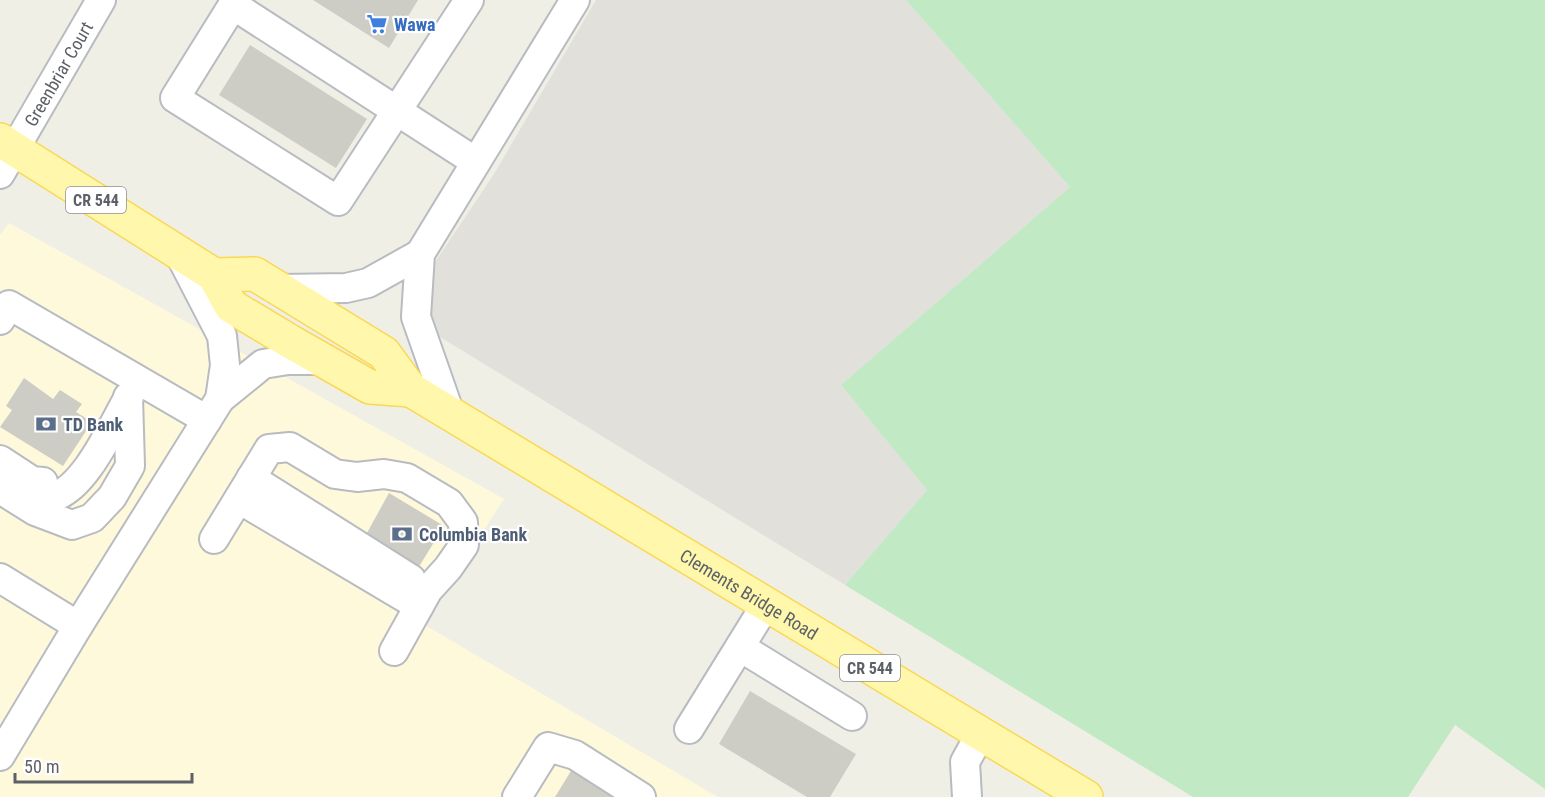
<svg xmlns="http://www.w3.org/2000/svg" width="1545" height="797" font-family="'Roboto Condensed',sans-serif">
	<rect width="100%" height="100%" fill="#f0efe6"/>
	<polygon fill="#fff9dc" points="9,223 504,499 423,624 718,797 0,797 0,235"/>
	<polygon fill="#e1e0da" points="596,0 906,0 1070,187 841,385 927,490 845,585 401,313 494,174"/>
	<polygon fill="#c1e9c4" points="906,0 1545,0 1545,789 1455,725 1408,797 1193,797 845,585 927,490 841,385 1070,187"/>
	<g fill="#cdccc5">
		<polygon points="313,0 418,0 389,48"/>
		<polygon points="250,45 367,119 336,168 219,95"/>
		<polygon points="24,378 53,399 60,390 82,404 76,412 92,422 63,466 0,427 12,410 6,406"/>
		<polygon points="389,493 444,526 415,573 362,542"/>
		<polygon points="750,691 856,754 830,797 807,797 719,744"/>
		<polygon points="571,771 613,797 555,797"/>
	</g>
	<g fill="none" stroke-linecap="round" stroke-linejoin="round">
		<g stroke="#b8bbc0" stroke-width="32">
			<g id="minor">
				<polyline points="236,0 175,98 338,201 469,0"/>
				<polyline points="233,5 476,162"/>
				<path id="s1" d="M0,174L101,0"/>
				<polyline points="178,251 222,336 225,365 220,399"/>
				<polyline points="280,289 346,288 368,283 420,254"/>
				<polyline points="0,320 9,305 207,420"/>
				<polyline points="450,414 416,317 420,254 575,0"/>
				<polyline points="0,460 32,481 43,482"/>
				<polyline points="251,478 411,579"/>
				<path d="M17,484C26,490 41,498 51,497C84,492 113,424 129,397"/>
				<polyline points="0,489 35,511 72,525 92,518 112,497 130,466 128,397"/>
				<polyline points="239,499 419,606"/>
				<polyline points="214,539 269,449 290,447 335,474 357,477 384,474 407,478 449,503 463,522 464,545 448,568 428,590 394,651"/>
				<polyline points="0,578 78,626 220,399 263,364 288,360 322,360"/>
				<polyline points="740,647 852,716"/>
				<polyline points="689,729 765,606"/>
				<polyline points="0,756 78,626"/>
				<polyline points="517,797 548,747 575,755 641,797"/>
				<polyline points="967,797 965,762 981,733"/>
			</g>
		</g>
		<g stroke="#fad855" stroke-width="36">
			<g id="major">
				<polyline points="0,140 214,275 231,306 291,342 370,387 411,390"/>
				<path id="s2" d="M214,275L255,274L384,353L411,390L1086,797"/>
			</g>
		</g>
		<use href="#minor" stroke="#fff" stroke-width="28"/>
		<use href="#major" stroke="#fff8ac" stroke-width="33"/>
	</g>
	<defs>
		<g id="supermarket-bare" transform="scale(1.62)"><path d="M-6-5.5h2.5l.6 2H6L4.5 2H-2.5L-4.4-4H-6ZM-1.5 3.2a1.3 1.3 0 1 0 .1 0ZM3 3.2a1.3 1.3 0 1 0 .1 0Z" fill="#3f7fe0" stroke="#fff" stroke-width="2.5" paint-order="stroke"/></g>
		<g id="bank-bare" transform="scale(1.62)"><path d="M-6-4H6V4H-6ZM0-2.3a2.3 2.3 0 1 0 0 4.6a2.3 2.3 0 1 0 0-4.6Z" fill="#5c6f8a" stroke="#fff" stroke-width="2.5" paint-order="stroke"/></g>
	</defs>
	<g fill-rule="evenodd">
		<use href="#supermarket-bare" x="377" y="24"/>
		<use href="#bank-bare" x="46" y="424"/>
		<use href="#bank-bare" x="402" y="534"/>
	</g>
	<g text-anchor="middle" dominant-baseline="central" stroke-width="4.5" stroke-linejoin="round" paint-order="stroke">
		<g fill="#fff" stroke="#8e9095" stroke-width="1.5">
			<rect x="66" y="187" width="60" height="26" rx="4.5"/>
			<rect x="840" y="655" width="60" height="26" rx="4.5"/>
		</g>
		<g font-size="16" font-weight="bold" fill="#5d6167">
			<text x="96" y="200">CR 544</text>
			<text x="870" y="668">CR 544</text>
		</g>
		<g font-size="18" font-weight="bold" fill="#366cbe" stroke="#fff" text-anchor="start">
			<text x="394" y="24">Wawa</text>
		</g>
		<g font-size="18" fill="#5d6167" stroke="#fff">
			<text stroke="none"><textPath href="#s1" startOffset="116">Greenbriar Court</textPath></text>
			<text stroke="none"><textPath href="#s2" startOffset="633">Clements Bridge Road</textPath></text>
		</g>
		<g font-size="18" font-weight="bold" fill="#4e5e75" stroke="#fff" text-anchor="start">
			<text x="63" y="424">TD Bank</text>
			<text x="419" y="534">Columbia Bank</text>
		</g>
	</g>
	<path d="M15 773v9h177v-9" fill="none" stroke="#5d6167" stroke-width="3"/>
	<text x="24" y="773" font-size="18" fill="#5d6167" stroke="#ffffff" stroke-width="4.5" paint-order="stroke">50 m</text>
</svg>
